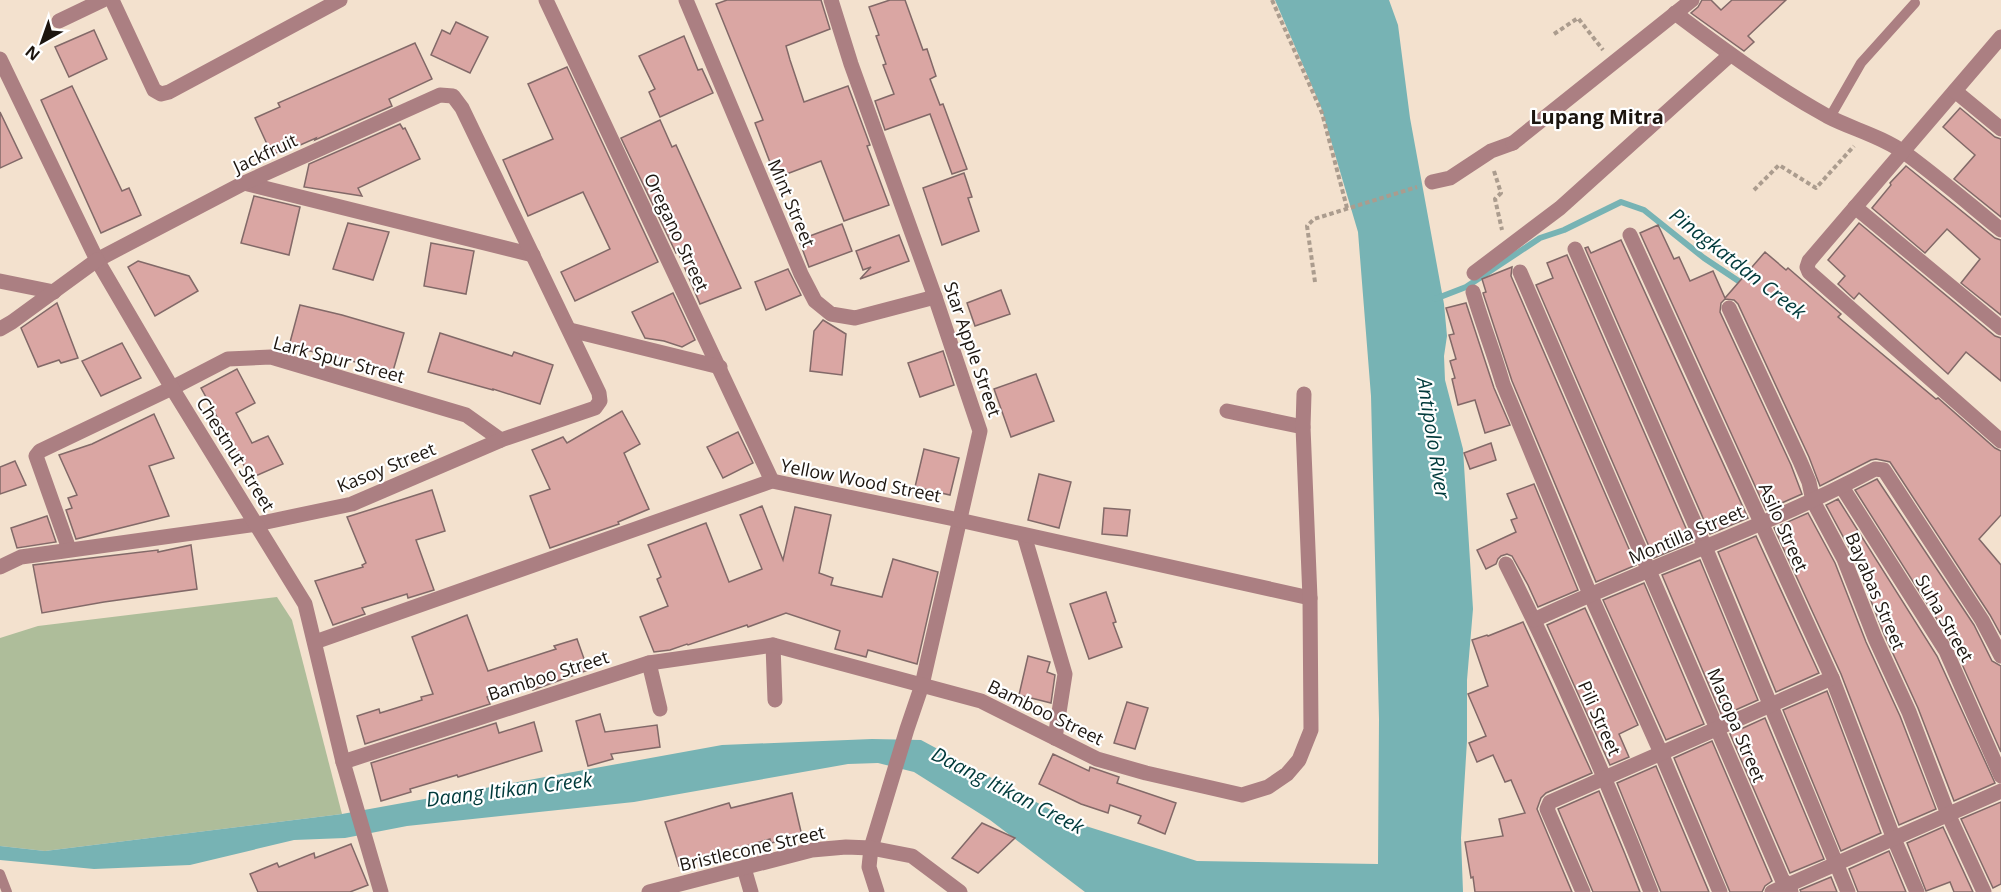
<svg xmlns="http://www.w3.org/2000/svg" width="2001" height="892" font-family="'Open Sans',sans-serif">
	<rect width="100%" height="100%" fill="#f3e1ce"/>
	<polygon fill="#aebd9a" points="277,597 292,620 342,814 45,851 0,846 0,638 38,626"/>
	<polygon fill="#77b3b4" points="1275,0 1389,0 1398,25 1410,118 1444,304 1447,336 1444,356 1445,380 1463,449 1473,609 1467,680 1467,741 1461,838 1463,892 1085,892 990,820 914,772 878,763 848,764 634,802 407,826 345,838 294,840 190,865 94,869 0,860 0,846 45,851 342,814 722,745 872,739 921,740 1073,822 1197,861 1378,864 1379,719 1371,396 1358,232 1321,107"/>
	<g fill="none" stroke-linecap="round" stroke-linejoin="round">
		<polyline stroke="#77b3b4" stroke-width="6" points="1435,299 1466,287 1540,238 1564,230 1621,202 1644,210 1704,258 1746,286"/>
	</g>
	<g fill="#daa6a3" stroke="#826968" stroke-width="1.5">
		<polygon points="727,0 821,0 830,29 786,46 790,60 804,102 848,86 870,145 867,146 889,205 844,221 821,161 776,178 755,123 763,120 716,4"/>
		<polygon points="890,0 905,0 923,50 927,49 936,76 930,79 940,105 943,104 967,169 952,174 930,114 885,130 875,101 894,94 883,65 886,64 876,36 879,35 869,7"/>
		<polygon points="1702,0 1711,0 1721,10 1732,0 1786,0 1748,36 1754,42 1744,51 1691,13 1698,7"/>
		<polygon points="456,22 488,37 470,73 431,55 442,30 450,34"/>
		<polygon points="94,30 107,59 69,77 55,47"/>
		<polygon points="684,36 698,70 702,69 713,93 660,117 649,92 655,89 639,56"/>
		<polygon points="415,43 432,79 389,99 392,106 315,140 316,138 298,146 297,143 272,155 255,118 280,107 278,103"/>
		<polygon points="567,67 658,262 575,301 561,272 610,249 583,192 528,216 503,160 553,139 528,84"/>
		<polygon points="72,86 122,191 129,188 141,215 101,233 41,100"/>
		<polygon points="1960,108 1995,137 2001,139 2001,217 1954,179 1975,155 1943,127"/>
		<polygon points="0,112 22,158 0,168"/>
		<polygon points="660,120 672,147 676,145 741,288 700,304 678,252 676,253 621,138"/>
		<polygon points="400,124 403,129 405,128 420,159 358,188 362,196 304,187 309,164"/>
		<polygon points="1906,166 1995,238 2001,240 2001,315 1961,283 1980,259 1947,229 1925,253 1872,208 1891,185 1890,183"/>
		<polygon points="964,173 972,197 968,198 979,231 942,245 923,188"/>
		<polygon points="254,196 300,207 289,255 241,243"/>
		<polygon points="348,223 389,232 373,280 333,269"/>
		<polygon points="1859,223 1995,336 2001,338 2001,381 1966,352 1948,374 1859,293 1854,299 1838,284 1845,276 1828,260"/>
		<polygon points="842,224 852,251 809,267 799,240"/>
		<polygon points="1658,225 1674,259 1679,257 1690,281 1713,271 1725,298 1765,252 1786,270 1788,268 1841,314 1838,317 1936,399 1938,398 1995,448 2001,451 2001,515 1979,539 2001,565 2001,635 1990,615 1890,462 1876,459 1871,460 1820,486 1809,457 1738,304 1734,300 1725,299 1721,303 1720,312 1791,465 1802,494 1766,510 1640,233"/>
		<polygon points="899,235 909,261 860,279 871,267 863,270 856,251"/>
		<polygon points="1621,240 1748,518 1710,534 1585,248 1588,247 1591,253"/>
		<polygon points="431,243 474,251 466,294 424,286"/>
		<polygon points="1567,255 1692,542 1654,558 1536,285 1553,278 1547,263"/>
		<polygon points="138,261 189,276 198,291 155,316 128,267"/>
		<polygon points="1512,267 1511,276 1636,565 1596,582 1512,381 1483,293 1486,292 1482,279"/>
		<polygon points="788,269 801,295 766,310 755,282"/>
		<polygon points="1001,290 1010,314 975,326 967,303"/>
		<polygon points="673,293 695,340 682,347 664,341 645,338 632,312"/>
		<polygon points="57,303 78,358 61,363 59,360 38,367 21,328"/>
		<polygon points="1466,303 1494,388 1510,425 1485,433 1475,400 1458,405 1452,379 1455,378 1450,361 1456,359 1449,335 1454,334 1446,308"/>
		<polygon points="300,305 342,315 404,333 393,371 289,346"/>
		<polygon points="823,320 846,334 842,375 810,371 814,331"/>
		<polygon points="440,333 512,356 514,352 553,365 540,404 493,389 493,390 428,372"/>
		<polygon points="122,343 141,378 101,396 82,361"/>
		<polygon points="943,351 954,385 920,397 908,363"/>
		<polygon points="237,369 255,403 236,413 252,443 268,436 283,464 251,478 201,388"/>
		<polygon points="1036,374 1054,421 1011,437 994,389"/>
		<polygon points="622,411 640,444 624,453 649,509 618,522 619,524 550,548 530,496 550,489 532,450 563,437 567,443"/>
		<polygon points="154,414 174,458 149,466 169,516 76,539 66,510 72,508 68,498 77,495 59,455 92,444"/>
		<polygon points="738,432 753,463 723,478 707,447"/>
		<polygon points="1491,443 1496,460 1470,469 1464,453"/>
		<polygon points="924,449 959,458 950,495 915,487"/>
		<polygon points="15,461 26,485 0,494 0,467"/>
		<polygon points="1039,474 1071,482 1059,528 1028,520"/>
		<polygon points="1877,479 1974,625 1992,661 2001,666 2001,752 1954,646 1855,490"/>
		<polygon points="1534,484 1578,590 1538,607 1528,585 1512,556 1507,554 1501,556 1498,559 1496,564 1486,569 1477,550 1516,532 1511,520 1517,518 1507,494"/>
		<polygon points="432,490 445,531 416,540 434,590 408,598 407,594 362,608 365,614 333,625 315,581 363,567 362,565 366,563 347,517"/>
		<polygon points="1838,499 1937,656 1995,783 1954,801 1918,708 1884,634 1853,555 1826,505"/>
		<polygon points="762,506 783,560 795,507 831,515 819,573 833,578 831,585 882,597 893,559 938,572 917,664 868,650 866,657 835,649 840,631 786,613 748,627 747,625 688,645 687,644 670,650 654,652 640,617 668,606 657,579 661,577 648,545 706,523 729,582 762,569 740,515"/>
		<polygon points="1104,508 1130,510 1127,536 1102,534"/>
		<polygon points="1808,513 1835,563 1866,642 1900,716 1936,809 1899,825 1841,674 1774,528"/>
		<polygon points="47,516 56,542 17,548 11,528"/>
		<polygon points="1756,536 1819,673 1776,692 1718,552"/>
		<polygon points="191,545 197,589 104,602 42,613 33,565 158,550 158,552"/>
		<polygon points="1700,560 1758,700 1722,716 1662,575"/>
		<polygon points="1644,583 1704,724 1666,740 1603,600"/>
		<polygon points="1106,592 1116,622 1113,623 1122,647 1089,659 1070,604"/>
		<polygon points="1585,608 1638,725 1619,734 1629,757 1610,765 1547,625"/>
		<polygon points="467,615 488,671 556,649 554,646 577,639 588,670 533,690 530,682 487,697 490,704 365,744 357,716 379,709 380,713 422,700 421,697 433,694 412,637"/>
		<polygon points="1523,622 1592,773 1546,793 1541,798 1537,809 1572,892 1475,892 1473,877 1471,878 1465,842 1503,836 1499,819 1525,813 1511,780 1505,782 1493,755 1477,762 1469,743 1486,736 1468,694 1488,686 1472,640 1487,635 1488,636"/>
		<polygon points="1028,656 1050,662 1047,672 1055,675 1051,703 1019,695"/>
		<polygon points="1827,691 1881,833 1841,851 1783,710"/>
		<polygon points="1127,702 1148,708 1135,749 1114,743"/>
		<polygon points="600,714 605,732 657,725 660,747 611,754 613,759 588,766 576,721"/>
		<polygon points="1765,718 1824,859 1790,873 1730,734"/>
		<polygon points="534,722 542,751 458,777 457,775 410,789 411,792 381,801 371,763 496,723 499,733"/>
		<polygon points="1712,741 1772,881 1765,886 1762,892 1730,892 1674,758"/>
		<polygon points="1053,754 1089,771 1090,767 1119,777 1117,783 1176,803 1165,834 1138,823 1141,816 1110,805 1108,813 1081,804 1039,784"/>
		<polygon points="1656,766 1709,892 1661,892 1617,783"/>
		<polygon points="1599,791 1625,854 1640,892 1593,892 1558,809"/>
		<polygon points="792,793 802,836 771,843 770,839 679,866 665,822 729,803 731,808"/>
		<polygon points="2001,802 2001,884 1993,888 1961,819"/>
		<polygon points="982,823 1015,838 978,873 952,858"/>
		<polygon points="1943,827 1973,892 1954,892 1950,882 1926,891 1907,843"/>
		<polygon points="351,844 368,885 350,892 258,892 250,874 277,863 279,867 314,853 315,858"/>
		<polygon points="1889,851 1906,892 1858,892 1849,869"/>
		<polygon points="1831,877 1837,892 1801,892 1800,890"/>
	</g>
	<g fill="none" stroke-linecap="round" stroke-linejoin="round">
		<g stroke="#ab9c8e" stroke-width="4" stroke-dasharray="4.5 3" stroke-linecap="butt">
			<polyline points="1272,0 1322,113 1347,208"/>
			<polyline points="1554,34 1578,18 1603,50"/>
			<polyline points="1494,171 1501,193 1495,199 1502,230"/>
			<polyline points="1754,190 1779,165 1816,188 1854,146"/>
			<polyline points="1315,282 1307,226 1314,219 1417,187"/>
		</g>
		<g stroke="#ab7f82" stroke-width="10">
			<polyline points="1830,117 1861,63 1915,3"/>
			<polyline points="0,874 7,892"/>
		</g>
		<polyline stroke="#ab7f82" stroke-width="15" points="1432,182 1450,178 1491,151 1513,143"/>
		<g stroke="#ab7f82" stroke-width="15">
			<polyline points="112,0 154,90 161,94 169,92 340,0"/>
			<polyline points="546,0 772,481"/>
			<polyline points="686,0 801,274 815,301 831,314 855,318 935,297"/>
			<polyline points="831,0 851,64 935,297 980,431 922,685 907,729 871,848 869,867 877,892"/>
			<path d="M1675,13C1724,50 1773,86 1827,116C1852,129 1881,136 1905,153C1938,177 1969,204 2001,230"/>
			<polyline points="59,21 103,0"/>
			<polyline points="2001,37 1809,261 1807,267 1809,272 2001,441"/>
			<polyline points="1955,91 2001,129"/>
			<polyline points="1513,143 1692,0"/>
			<polyline points="244,183 533,255"/>
			<polyline points="1855,207 2001,328"/>
			<polyline points="1630,235 1832,678 1894,839 1917,892"/>
			<polyline points="1575,249 1705,547 1848,892"/>
			<polyline points="1520,272 1782,879 1788,885 1791,892"/>
			<polyline points="1474,273 1560,208 1730,55"/>
			<polyline points="0,281 54,292"/>
			<path d="M1473,292C1482,323 1494,353 1503,384L1590,594L1661,753L1720,892"/>
			<polyline points="1729,308 1800,461 1809,482 1813,501 1844,559 1875,638 1909,712 1948,814 1984,892"/>
			<polyline points="570,330 720,367"/>
			<polyline points="1227,411 1303,427"/>
			<polyline points="1842,487 1946,651 2001,776"/>
			<polyline points="1024,535 1065,674 1055,738"/>
			<polyline points="69,549 36,456 40,451 172,388 228,359 271,357 466,415 501,440"/>
			<path d="M1506,564C1560,671 1607,781 1651,892"/>
			<polyline points="0,567 21,557 257,524 352,504 501,440 595,408 600,401 599,393 462,108 453,96 440,95 244,183 97,260"/>
			<path d="M1534,620C1647,567 1765,528 1875,469L1884,470L1982,620L2001,656"/>
			<polyline points="315,642 772,481 959,520 1310,598"/>
			<polyline points="773,645 775,700"/>
			<polyline points="649,663 660,709"/>
			<polyline points="343,762 649,663 773,645 981,701 1097,759 1146,773 1242,795 1268,787 1287,774 1299,760 1311,730 1310,598 1303,427 1304,394"/>
			<polyline points="744,868 751,892"/>
			<polyline points="649,892 812,850 846,847 871,848 912,856 960,892"/>
			<polyline points="1583,892 1547,809 1550,802 1832,678"/>
			<polyline points="1772,892 2001,791"/>
		</g>
		<g stroke="#ab7f82" stroke-width="15">
			<polyline points="0,59 97,260 172,388 305,604 343,762 381,892"/>
			<polyline points="0,329 12,322 97,260"/>
		</g>
	</g>
	<g text-anchor="middle" dominant-baseline="central" stroke-width="4.5" stroke-linejoin="round" paint-order="stroke">
		<g font-size="18" fill="#1c150f" stroke="#fff">
			<text transform="translate(265 153) rotate(-25)">Jackfruit</text>
			<text transform="translate(792 203) rotate(67)">Mint Street</text>
			<text transform="translate(677 232) rotate(65)">Oregano Street</text>
			<text transform="translate(973 349) rotate(71)">Star Apple Street</text>
			<text transform="translate(339 359) rotate(15)">Lark Spur Street</text>
			<text transform="translate(236 454) rotate(58)">Chestnut Street</text>
			<text transform="translate(386 467) rotate(-22)">Kasoy Street</text>
			<text transform="translate(861 480) rotate(11)">Yellow Wood Street</text>
			<text transform="translate(1784 527) rotate(66)">Asilo Street</text>
			<text transform="translate(1686 534) rotate(-23)">Montilla Street</text>
			<text transform="translate(1876 591) rotate(67)">Bayabas Street</text>
			<text transform="translate(1945 618) rotate(60)">Suha Street</text>
			<text transform="translate(548 675) rotate(-18)">Bamboo Street</text>
			<text transform="translate(1046 712) rotate(26)">Bamboo Street</text>
			<text transform="translate(1600 718) rotate(66)">Pili Street</text>
			<text transform="translate(1737 725) rotate(67)">Macopa Street</text>
			<text transform="translate(752 848) rotate(-13)">Bristlecone Street</text>
		</g>
		<g font-size="20" font-weight="bold" fill="#1c150f" stroke="#fff">
			<text x="1597" y="116">Lupang Mitra</text>
		</g>
		<g font-size="20" font-style="italic" fill="#003a3b" stroke="#fff">
			<text transform="translate(1738 263) rotate(38)">Pinagkatdan Creek</text>
			<text transform="translate(1434 438) rotate(81)">Antipolo River</text>
			<text transform="translate(509 789) rotate(-7)">Daang Itikan Creek</text>
			<text transform="translate(1008 790) rotate(27)">Daang Itikan Creek</text>
		</g>
	</g>
	<g transform="translate(42 42) rotate(220)" stroke="#ffffff" stroke-width="4.5" paint-order="stroke">
	<path d="M0-4.5L10 22L0 15L-10 22Z" fill="#1c150f"/>
	<text y="-9" font-size="16" font-weight="bold" text-anchor="middle" fill="#1c150f">N</text>
	</g>
</svg>
